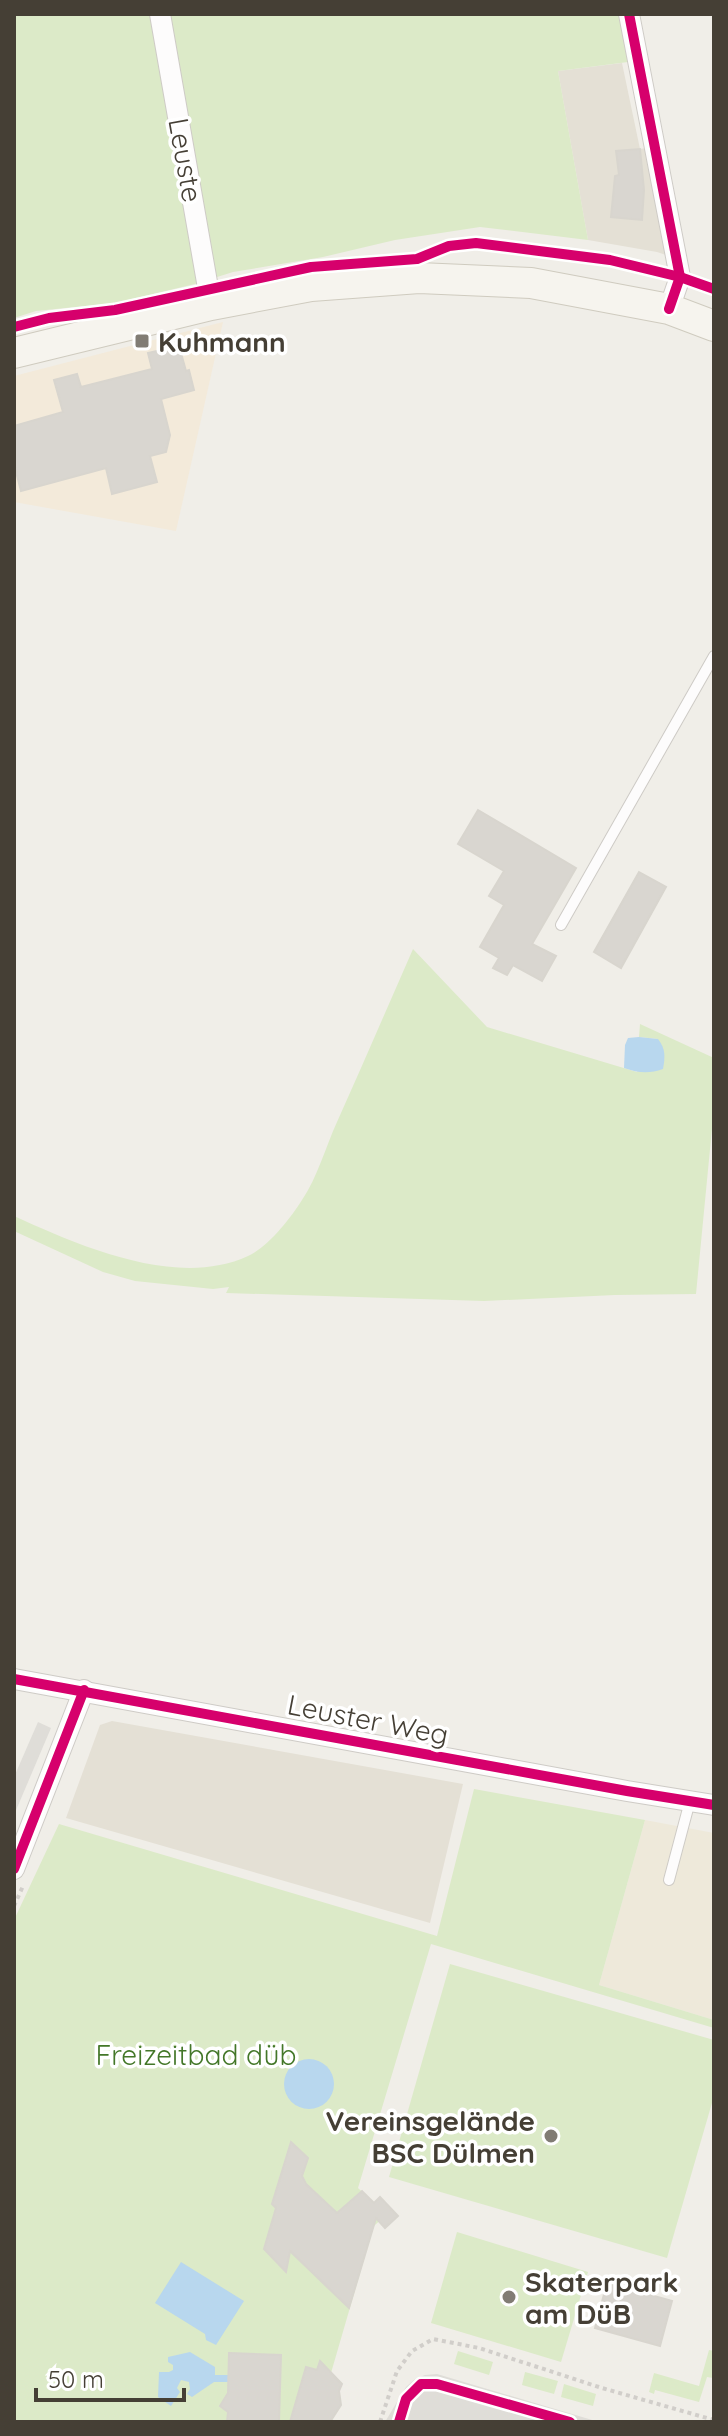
<svg xmlns="http://www.w3.org/2000/svg" width="728" height="2436" font-family="Quicksand,sans-serif">
	<rect width="100%" height="100%" fill="#f0eee8"/>
	<g fill="#e4e0d5">
		<polygon points="622,63 640,149 652,147 672,257 657,252 588,240 558,71"/>
		<polygon points="112,1721 463,1784 430,1923 66,1818 100,1725"/>
	</g>
	<polygon fill="#f3eada" points="223,322 176,531 14,502 14,376"/>
	<polygon fill="#eee9da" points="645,1820 714,1833 714,2020 599,1985"/>
	<g fill="#dceac8">
		<polygon points="14,14 620,14 628,62 558,71 588,240 480,227 395,240 323,257 233,272 195,284 115,303 36,311 14,318"/>
		<path d="M413,949L487,1027L637,1072L658,1039L639,1037L640,1024L714,1058V1108L696,1294L615,1295L484,1301L226,1293L229,1287L213,1289L135,1281L103,1272L14,1231V1216C80,1246 177,1289 248,1256C268,1247 290,1219 302,1200C317,1178 326,1146 337,1122C363,1064 388,1006 413,949Z"/>
		<polygon points="474,1789 645,1820 599,1985 714,2020 714,2028 431,1944 358,2188 374,2203 380,2197 392,2210 359,2239 367,2249 331,2373 303,2422 14,2422 14,1920 59,1824 437,1936"/>
		<polygon points="450,1964 714,2040 714,2096 667,2258 389,2177"/>
		<polygon points="457,2232 588,2272 561,2362 431,2323"/>
		<polygon points="709,2350 714,2351 713,2378 707,2377 699,2402 655,2390 654,2394 649,2392 654,2373 699,2386"/>
		<polygon points="458,2351 493,2362 489,2375 454,2364"/>
		<polygon points="525,2372 558,2381 554,2394 522,2385"/>
		<polygon points="564,2384 596,2394 593,2406 561,2397"/>
	</g>
	<g fill="#dfddd8">
		<polygon points="38,1722 51,1728 14,1815 14,1777"/>
		<polygon points="437,2374 599,2422 385,2422 406,2387 415,2379 425,2375"/>
	</g>
	<g fill="#b8d7ee">
		<path d="M639,1037L658,1039C666,1049 665,1057 663,1069C649,1074 638,1073 624,1068L625,1045L628,1038Z"/>
		<circle cx="309" cy="2084" r="25"/>
		<polygon points="181,2262 244,2301 216,2345 206,2340 205,2334 155,2303"/>
		<polygon points="190,2352 215,2367 215,2375 229,2375 228,2382 214,2382 192,2397 187,2394 190,2389 189,2382 181,2380 177,2388 180,2392 171,2406 158,2397 159,2372 169,2372 173,2370 173,2365 168,2362 168,2357"/>
	</g>
	<g fill="#d9d6d0" stroke="#d8d5ce" stroke-width="2">
		<polygon points="640,149 644,190 642,220 611,217 615,176 619,175 616,151"/>
		<polygon points="179,346 186,371 189,370 194,390 161,399 170,435 166,452 150,456 157,482 112,494 106,468 21,491 14,464 14,426 63,412 54,380 77,374 81,387 152,369 148,353"/>
		<polygon points="478,810 576,868 532,944 556,956 542,981 513,965 507,975 493,968 499,958 480,947 504,905 489,896 504,871 458,844"/>
		<polygon points="639,872 666,887 621,968 594,952"/>
		<polygon points="291,2142 308,2158 302,2176 306,2184 337,2213 362,2191 374,2203 380,2197 398,2216 385,2228 376,2218 349,2308 290,2251 286,2272 264,2249 276,2208 272,2204"/>
		<polygon points="607,2283 672,2301 660,2346 595,2328"/>
		<polygon points="229,2353 281,2355 279,2422 227,2422 228,2412 220,2406 228,2393"/>
		<polygon points="320,2361 342,2384 339,2391 341,2405 330,2422 290,2422 306,2367 317,2370"/>
	</g>
	<g fill="none" stroke-linecap="round" stroke-linejoin="round">
		<g stroke="#cecbc6" stroke-width="12">
			<g id="service">
				<polyline points="561,925 714,656"/>
				<polyline points="669,1880 690,1801"/>
				<polyline points="399,2422 406,2399 421,2384 437,2384 570,2422"/>
			</g>
		</g>
		<g stroke="#cecbc6" stroke-width="22">
			<g id="minor">
				<polyline points="160,14 211,305"/>
				<polyline points="629,14 680,277 669,309"/>
				<polyline points="14,1679 627,1791 714,1805"/>
				<polyline points="14,1869 84,1690"/>
			</g>
		</g>
		<g stroke="#cfcbbf" stroke-width="32">
			<polyline id="secondary" points="14,353 211,305 311,286 419,278 531,283 669,309 714,326"/>
		</g>
		<g stroke="#d1ceca" stroke-width="4" stroke-dasharray="4 4" stroke-linecap="butt">
			<polyline points="14,1906 23,1886"/>
			<polyline points="380,2422 397,2371 412,2351 433,2339 479,2348 602,2388 714,2420"/>
		</g>
		<use href="#service" stroke="#fdfcfc" stroke-width="10"/>
		<use href="#minor" stroke="#fdfcfc" stroke-width="20"/>
		<use href="#secondary" stroke="#f6f4ee" stroke-width="30"/>
		<g stroke="#fff" stroke-width="15">
			<g id="cycleway">
				<polyline points="629,14 680,277 669,309"/>
				<polyline points="14,327 49,318 115,310 311,267 417,259 449,246 476,243 610,260 680,277 714,289"/>
				<polyline points="14,1679 627,1791 714,1805"/>
				<polyline points="14,1869 84,1690"/>
				<polyline points="399,2422 406,2399 421,2384 437,2384 570,2422"/>
			</g>
		</g>
		<use href="#cycleway" stroke="#d6006c" stroke-width="10"/>
	</g>
	<g fill="#817c74" stroke="#fff" stroke-width="3">
		<rect x="134" y="333" width="16" height="16" rx="4"/>
		<circle cx="551" cy="2136" r="8"/>
		<circle cx="509" cy="2297" r="8"/>
	</g>
	<g text-anchor="middle" dominant-baseline="central" stroke-width="7" stroke-linejoin="round" paint-order="stroke">
		<g font-size="28" fill="#453f35" stroke="#fff">
			<text transform="translate(186 160) rotate(80)">Leuste</text>
			<text transform="translate(368 1719) rotate(11)">Leuster Weg</text>
		</g>
		<g font-size="28" font-weight="bold" fill="#453f35" stroke="#fff" text-anchor="start">
			<text x="158" y="341">Kuhmann</text>
			<text x="535" y="2120" text-anchor="end">Vereinsgelände<tspan x="535" dy="32">BSC Dülmen</tspan></text>
			<text x="525" y="2281">Skaterpark<tspan x="525" dy="32">am DüB</tspan></text>
		</g>
		<g font-size="28" fill="#437728" stroke="#fff">
			<text x="196" y="2054">Freizeitbad düb</text>
		</g>
	</g>
	<rect width="728" height="2436" fill="none" stroke="#453f35" stroke-width="32"/>
	<path d="M36 2388v12h148v-12" fill="none" stroke="#453f35" stroke-width="4"/>
	<text x="48" y="2388" font-size="24" fill="#453f35" stroke="#ffffff" stroke-width="6" paint-order="stroke">50 m</text>
</svg>
